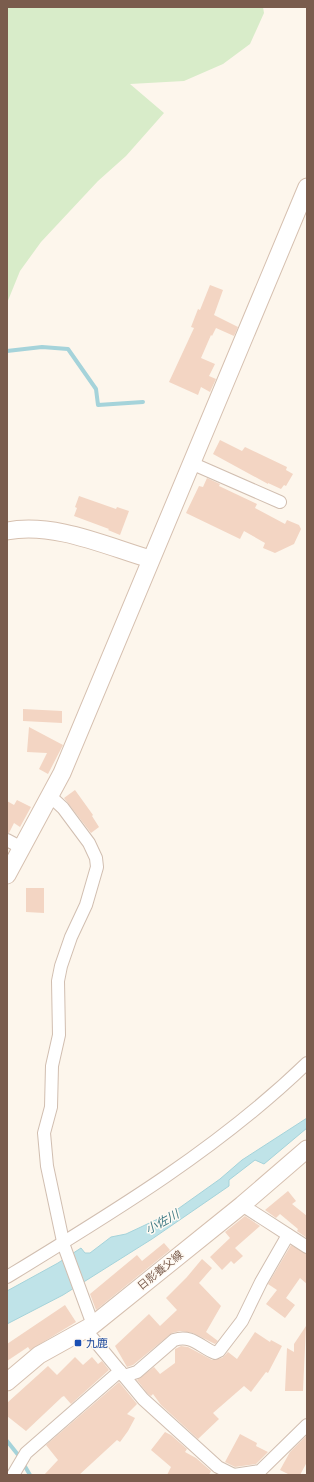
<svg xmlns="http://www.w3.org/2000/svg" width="314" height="1482" font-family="'Archivo Narrow','Noto Sans JP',sans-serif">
	<rect width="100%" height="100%" fill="#fdf6ec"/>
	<polygon fill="#d8ecc9" points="7,7 263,7 264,13 250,44 223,64 184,81 130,84 164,113 126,156 98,181 41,242 20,271 7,303"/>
	<polygon fill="#bfe3e8" stroke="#a5d3da" points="307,1118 307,1128 264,1164 255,1160 229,1180 229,1186 152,1239 63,1295 7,1324 7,1291 58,1263 81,1248 85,1253 90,1253 111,1237 126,1234 175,1211 220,1179 242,1160"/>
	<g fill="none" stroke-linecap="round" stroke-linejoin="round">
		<g stroke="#a5d3da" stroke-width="4">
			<polyline points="7,351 42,347 68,349 96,389 98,405 143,402"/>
			<polyline points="7,1441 19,1456"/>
			<polyline points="23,1463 30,1475"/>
		</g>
	</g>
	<g fill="#f3d5c3">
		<polygon points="210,285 223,290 214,315 238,327 234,336 216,328 212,336 211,335 201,358 215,364 209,376 216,379 210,392 201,387 198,395 169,382 194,328 191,327 198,309 200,310"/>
		<polygon points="220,440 242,451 245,447 287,467 286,470 293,474 286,486 284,485 281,489 268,483 268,484 213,454"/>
		<polygon points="207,478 220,484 219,486 257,504 255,508 285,524 287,520 299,525 301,529 294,544 275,553 263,548 265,543 244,531 240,539 186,513 199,486 203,487"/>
		<polygon points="79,496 116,509 117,507 129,511 120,535 108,530 109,529 74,516 77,508 75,507"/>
		<polygon points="23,709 62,711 62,723 23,721"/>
		<polygon points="29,727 63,745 48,774 39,769 47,753 27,752"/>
		<polygon points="75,790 93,815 92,816 99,827 91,833 64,798"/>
		<polygon points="17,800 31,807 20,827 14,823 9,833 7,833 7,801 14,805"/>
		<polygon points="26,888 44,888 44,913 26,912"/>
		<polygon points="288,1191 296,1201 292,1204 307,1216 307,1238 297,1231 298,1229 280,1214 276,1218 265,1210"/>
		<polygon points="245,1216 260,1226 235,1248 243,1256 234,1264 231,1261 222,1270 210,1257 230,1238 225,1232"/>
		<polygon points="164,1243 170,1250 96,1310 90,1294 137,1255 142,1261"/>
		<polygon points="291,1245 307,1254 307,1284 300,1278 286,1298 295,1305 285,1318 266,1304 277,1290 268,1284"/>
		<polygon points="202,1259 212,1268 199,1283 221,1306 206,1332 218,1341 215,1344 193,1333 180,1331 172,1333 133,1365 127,1367 115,1346 149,1314 160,1326 177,1310 166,1298 187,1277"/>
		<polygon points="65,1305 76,1322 30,1350 28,1347 7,1361 7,1344"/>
		<polygon points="306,1326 303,1391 285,1391 287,1348 294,1352 294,1344"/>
		<polygon points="255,1332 270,1342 271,1340 282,1346 268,1373 266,1372 251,1392 244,1386 213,1413 219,1419 198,1439 161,1405 153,1394 151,1396 148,1394 137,1380 154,1367 160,1374 175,1363 175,1349 181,1346 188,1347 212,1360 222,1358 228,1352 237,1359"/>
		<polygon points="75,1357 83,1365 92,1357 98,1364 102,1361 109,1370 71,1404 64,1396 62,1397 26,1431 7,1416 7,1403 48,1366 57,1375"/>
		<polygon points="119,1382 137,1404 127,1414 135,1418 128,1431 120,1442 117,1440 79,1475 44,1475 58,1460 46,1445"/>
		<polygon points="165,1432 171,1435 187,1449 185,1452 196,1458 211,1471 209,1475 167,1475 171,1467 151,1450"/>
		<polygon points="240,1434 257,1443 256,1446 268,1452 256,1464 235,1467 225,1462"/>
		<polygon points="307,1435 307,1462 300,1475 290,1475 280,1470 290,1452"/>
	</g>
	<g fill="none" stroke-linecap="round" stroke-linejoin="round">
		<g stroke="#d1beb0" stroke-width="14">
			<g id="street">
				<polyline points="191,463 280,502"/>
				<polyline points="50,796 63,808 89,843 96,858 97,867 86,905 71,937 61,966 58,981 59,1035 52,1066 51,1107 44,1133 47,1166 64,1246 93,1325"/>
				<polyline points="7,840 22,848"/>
				<polyline points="242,1205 307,1247"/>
				<path d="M7,1277C112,1213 218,1149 307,1063"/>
				<polyline points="85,1329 143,1399 218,1467 234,1475"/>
				<path d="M124,1376L137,1372L174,1340C192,1334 200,1347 215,1353L219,1351L242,1321L261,1282L288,1235"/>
				<polyline points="13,1475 26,1453 120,1371"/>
				<polyline points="234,1475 260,1471 307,1425"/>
			</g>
		</g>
		<g stroke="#d6c0b0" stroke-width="19">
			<g id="secondary">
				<path d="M7,531C54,522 106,546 150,559"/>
				<polyline points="7,875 62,773 307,187"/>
				<polyline points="7,1382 39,1355 93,1325 242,1205 307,1149"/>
			</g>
		</g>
		<use href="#street" stroke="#fff" stroke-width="12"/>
		<use href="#secondary" stroke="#fff" stroke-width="17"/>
	</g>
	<rect fill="#1a4fb4" stroke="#fffaf3" stroke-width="1.5" x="74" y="1339" width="8" height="8" rx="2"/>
	<g text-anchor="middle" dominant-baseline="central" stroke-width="3" stroke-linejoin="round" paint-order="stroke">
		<g font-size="11" fill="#7a5c4d" stroke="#fffaf3">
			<text transform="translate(160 1270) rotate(-39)">日影養父線</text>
		</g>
		<g font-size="11" fill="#164399" stroke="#fffaf3" text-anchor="start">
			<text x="86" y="1343">九鹿</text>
		</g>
		<g font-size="12" font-style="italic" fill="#437c86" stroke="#fffaf3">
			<text transform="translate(162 1222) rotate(-29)">小佐川</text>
		</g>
	</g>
	<rect width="314" height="1482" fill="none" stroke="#7a5c4d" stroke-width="16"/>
</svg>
